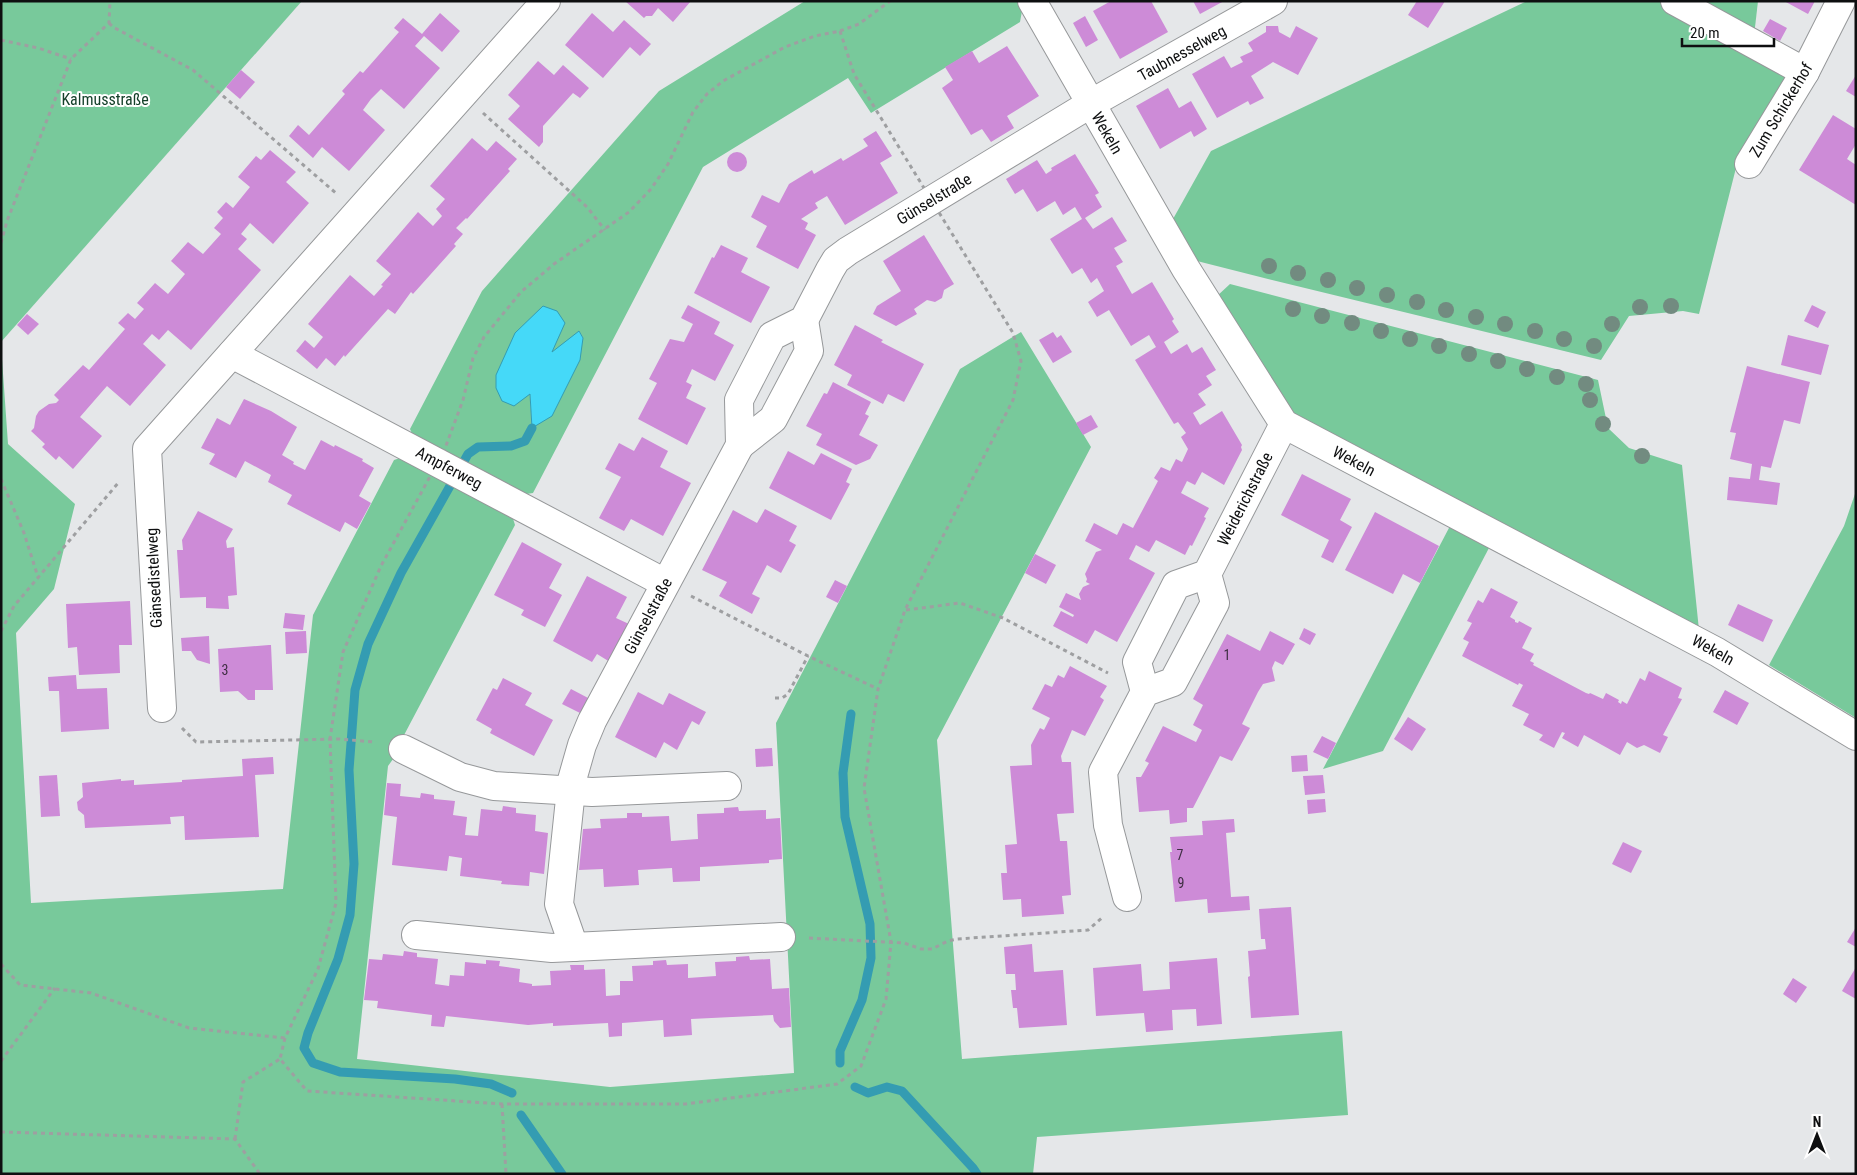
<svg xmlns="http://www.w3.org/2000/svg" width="1857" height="1175" font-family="'Roboto Condensed',sans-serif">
	<rect width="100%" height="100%" fill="#e5e7e9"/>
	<g fill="#78c99b" fill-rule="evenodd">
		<polygon points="1,1 302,1 1,342"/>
		<path d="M805,1H1017L1022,11L1020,22L871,113L848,78L703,167L533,493L520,495L415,440L410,429L482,291L659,91ZM579,331L583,338L532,428L530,393Z"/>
		<polygon points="1527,1 1661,1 1792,75 1737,164 1699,314 1683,311 1629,316 1601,360 1268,279 1197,261 1173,219 1211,151"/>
		<polygon points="1690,1 1758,1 1754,36"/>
		<polygon points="1230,284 1598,380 1608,428 1629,448 1682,465 1699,630 1321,433 1290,411 1216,297"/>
		<polygon points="1021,332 1091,447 937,740 962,1059 1342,1031 1348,1115 1037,1137 1033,1174 1,1174 1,345 8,444 75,504 54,589 16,633 31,903 283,889 313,615 394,460 406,456 511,512 515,525 403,737 396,755 388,766 357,1059 610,1087 794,1073 776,723 960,369"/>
		<polygon points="1856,491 1856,718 1769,665 1844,526"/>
		<polygon points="1450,526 1490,546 1383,751 1323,769"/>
	</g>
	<polygon fill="#45d9f8" stroke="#349cb2" points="543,306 557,311 565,323 552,352 579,331 583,338 580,360 552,416 532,428 530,394 514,406 502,401 496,388 496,375 515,333"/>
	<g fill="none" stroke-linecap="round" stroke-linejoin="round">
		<g stroke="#349cb2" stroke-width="9">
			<polyline points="840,1063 840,1051 862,1000 871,958 870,924 845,817 843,773 851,714"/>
			<polyline points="855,1087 868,1093 887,1087 902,1091 973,1168 977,1174"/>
			<polyline points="512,1093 491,1084 455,1079 340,1072 313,1063 304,1048 308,1033 338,959 350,915 354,864 349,770 355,690 368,644 401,573 468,454 478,447 511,446 525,441 532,428"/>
			<polyline points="521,1115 562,1174"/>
		</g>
	</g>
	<g fill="#cd8bd7">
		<polygon points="625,1 691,1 673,22 658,8 652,16 646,16 644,18"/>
		<polygon points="1111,1 1151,1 1168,32 1120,59 1093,11"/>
		<polygon points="1193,1 1224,1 1200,14"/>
		<polygon points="1417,1 1445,1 1428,28 1408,15"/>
		<polygon points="1784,1 1815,1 1808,14"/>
		<polygon points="440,13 460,31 442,52 424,36 415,46 440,68 404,109 381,89 371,99 363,110 385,130 349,171 322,147 313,158 289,136 298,125 309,135 345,94 342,91 360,71 363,73 399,32 394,28 403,18 422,34"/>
		<polygon points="592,13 613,32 624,20 651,44 640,56 630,47 603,78 565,45"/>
		<polygon points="1085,16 1098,40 1086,47 1073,23"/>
		<polygon points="1770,19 1787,28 1780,41 1763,31"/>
		<polygon points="1266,26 1278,26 1279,32 1290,38 1296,26 1318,38 1298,75 1273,62 1251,76 1264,98 1250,105 1248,101 1217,118 1192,74 1224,56 1231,68 1243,62 1240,57 1253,51 1248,43 1266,32"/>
		<polygon points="1007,46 1039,96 1007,116 1014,128 991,142 982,129 971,135 942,88 953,80 945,67 972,51 979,63"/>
		<polygon points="538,61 554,75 563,65 589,88 580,98 573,93 543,126 543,142 539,147 508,119 520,106 508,95"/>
		<polygon points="241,70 255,82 240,99 226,87"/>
		<polygon points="1856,75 1856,97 1846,91"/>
		<polygon points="1168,88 1179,108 1191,101 1207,129 1194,137 1191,131 1160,149 1136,106"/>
		<polygon points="1833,115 1856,129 1856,144 1847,159 1856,165 1856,205 1799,170"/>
		<polygon points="876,131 892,156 880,163 898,193 845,225 827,196 815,203 818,208 801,219 808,223 805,229 816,235 798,269 756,247 767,226 751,217 762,195 779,203 789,184 812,170 814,174 841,158 843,161 868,146 863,139"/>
		<polygon points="472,138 487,151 496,141 517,159 508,169 510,171 467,219 466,218 456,228 463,234 454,244 456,246 413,294 411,292 395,314 388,309 345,357 344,355 335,366 326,358 317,369 296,351 305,340 314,348 323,337 308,324 350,275 374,296 383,286 381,285 391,274 376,261 418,212 433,226 442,216 436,209 445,199 430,186"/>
		<polygon points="270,150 296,172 286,182 309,203 273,244 250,223 241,234 247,239 238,249 261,270 191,350 168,330 159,340 152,334 143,344 166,365 130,406 107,386 80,417 102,436 73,469 59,456 56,460 42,447 45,444 31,431 34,428 36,416 39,411 49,404 56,403 59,400 54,395 83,365 89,370 125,329 118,323 128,313 135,319 144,309 137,303 155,283 168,294 185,274 171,261 188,242 203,254 221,234 214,228 223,218 217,212 226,202 233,208 250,187 238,177 256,156 261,160"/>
		<circle cx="737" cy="162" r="10"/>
		<polygon points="1075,154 1099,193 1095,195 1102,207 1085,218 1093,229 1112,217 1127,241 1114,248 1123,262 1116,266 1132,294 1152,282 1174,319 1172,321 1179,332 1164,342 1171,354 1187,344 1192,353 1202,347 1216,370 1206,376 1212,385 1198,394 1206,405 1193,413 1200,425 1222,411 1242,445 1241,447 1242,450 1224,485 1202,472 1195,485 1187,481 1181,493 1209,508 1204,517 1206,518 1192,546 1190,545 1185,555 1156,540 1149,552 1136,545 1129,559 1155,573 1117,642 1095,630 1087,644 1053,626 1061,611 1073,617 1074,615 1059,607 1066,593 1081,600 1079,594 1083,587 1090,584 1086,582 1087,579 1085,574 1096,552 1102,550 1085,541 1094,523 1117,535 1123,523 1133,528 1158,481 1154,478 1161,467 1170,471 1176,459 1182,462 1188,449 1181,437 1186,433 1178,422 1174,424 1135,360 1156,347 1149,335 1131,346 1109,310 1097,317 1088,302 1104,291 1097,278 1091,283 1082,268 1072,274 1050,239 1082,219 1075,207 1063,215 1055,201 1037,212 1023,189 1015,194 1006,179 1037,160 1046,174 1052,170 1051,168"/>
		<polygon points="924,235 954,284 944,290 942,298 935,302 927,300 914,309 917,314 896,326 873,314 877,306 901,291 883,261"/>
		<polygon points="721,245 748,258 741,272 770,287 751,323 694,293 712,257 714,258"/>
		<polygon points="688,305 720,322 714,334 734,345 715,381 692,369 686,382 692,385 686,398 706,408 687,445 638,419 657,383 649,379 670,339 684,342 693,324 681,318"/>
		<polygon points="1812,305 1826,312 1818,328 1804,321"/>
		<polygon points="27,314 39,324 28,335 17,325"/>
		<polygon points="855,325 883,340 881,342 924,364 904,402 888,394 883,404 847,385 852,375 834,365"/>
		<polygon points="1053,332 1057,338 1061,335 1072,352 1053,363 1039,340"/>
		<polygon points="1788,335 1829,345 1821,375 1781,365"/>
		<polygon points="1747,366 1810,382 1800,424 1784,420 1771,468 1761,466 1759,480 1780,483 1777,505 1727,500 1729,477 1750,479 1752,464 1730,459 1736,433 1730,432"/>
		<polygon points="833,382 871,402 865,414 869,416 859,435 878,445 870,459 856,465 816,445 822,434 806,426 824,393 827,394"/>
		<polygon points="244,399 271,411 297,427 282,455 294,462 293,464 305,470 321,440 334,447 335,445 363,459 362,461 374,468 359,496 371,503 357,529 345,522 340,532 287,504 292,495 268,482 271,475 245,461 236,478 209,464 215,454 201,448 217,418 230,425"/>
		<polygon points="1091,415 1098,427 1083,435 1076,423"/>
		<polygon points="642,437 668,451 660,467 691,483 663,536 631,519 624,531 599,518 621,477 605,469 619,443 634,451"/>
		<polygon points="788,451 814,465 821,453 852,469 846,482 850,484 831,520 769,488"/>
		<polygon points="1302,474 1351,499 1340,520 1352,527 1333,563 1321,557 1329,540 1281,515"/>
		<polygon points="765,509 797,526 789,541 796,545 781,573 767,565 752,594 760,598 752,614 719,596 727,582 702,570 733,510 757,523"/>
		<polygon points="198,511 233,529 226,541 227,548 234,547 237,595 228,596 229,609 206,608 206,597 180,598 177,550 183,550 182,540"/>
		<polygon points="1375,512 1439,546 1420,583 1403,574 1393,594 1345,570"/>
		<polygon points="522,542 562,564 549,588 562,595 545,627 521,615 524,610 494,595"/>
		<polygon points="1035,554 1056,565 1046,584 1025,573"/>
		<polygon points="587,576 627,597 616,618 629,624 610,662 597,654 592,662 553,641"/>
		<polygon points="835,580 847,586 838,603 826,597"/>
		<polygon points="1491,588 1518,602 1510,617 1515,620 1515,622 1518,623 1519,621 1532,628 1522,648 1534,654 1530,661 1534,663 1533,665 1586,693 1589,694 1590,693 1603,699 1606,693 1619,700 1618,702 1621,704 1622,701 1627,704 1640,678 1645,681 1649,671 1682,688 1678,698 1682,699 1663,735 1668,737 1660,753 1644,745 1637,748 1627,742 1620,755 1584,735 1578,747 1562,738 1565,733 1562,732 1554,748 1539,740 1543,735 1523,725 1529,714 1512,706 1523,685 1519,683 1518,685 1462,656 1469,642 1463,639 1472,623 1467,621 1478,600 1483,603"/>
		<polygon points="130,601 132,645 119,645 120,673 79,675 77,647 68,648 66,604"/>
		<polygon points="1738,604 1773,620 1763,642 1728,625"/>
		<polygon points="285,613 305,615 303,630 283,628"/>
		<polygon points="1304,628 1316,634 1310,645 1299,639"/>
		<polygon points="306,631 307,653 286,654 285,632"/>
		<polygon points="1270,631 1295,644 1283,665 1275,661 1272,668 1275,681 1263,684 1258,692 1242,724 1250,728 1232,761 1220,756 1193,808 1187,808 1187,822 1170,824 1169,810 1139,812 1136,777 1141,777 1149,763 1145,761 1163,726 1196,742 1202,730 1193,725 1203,705 1193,699 1227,634 1260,651"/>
		<polygon points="209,636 210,664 197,660 191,651 182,651 181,638"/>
		<polygon points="269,645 271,645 273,690 255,690 255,700 248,700 238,691 220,692 218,649"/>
		<polygon points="1070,666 1107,686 1100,697 1104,700 1085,736 1072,730 1061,756 1062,762 1071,762 1074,813 1057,814 1060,841 1067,841 1071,895 1062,896 1064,914 1022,917 1021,899 1003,900 1001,873 1007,873 1005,845 1017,844 1010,766 1032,765 1031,745 1040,728 1044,730 1050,718 1032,709 1045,684 1052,687 1058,675 1064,678"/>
		<polygon points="76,675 77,689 107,688 109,729 61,732 59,691 49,691 48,677"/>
		<polygon points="503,678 532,693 525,705 553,720 534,756 490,733 492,729 476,720 493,688 497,690"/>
		<polygon points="571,689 590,699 582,714 562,704"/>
		<polygon points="1725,690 1749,703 1737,725 1713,712"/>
		<polygon points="638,692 663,705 669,693 706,712 699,725 692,721 677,750 664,742 656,758 615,737"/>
		<polygon points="1408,717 1426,729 1412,751 1394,739"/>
		<polygon points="1322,736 1336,743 1328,759 1313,752"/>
		<polygon points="772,748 773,766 756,767 755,749"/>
		<polygon points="1307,755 1308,771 1292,772 1291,756"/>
		<polygon points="273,757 274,774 255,775 259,837 185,840 184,816 170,817 171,824 85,828 84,815 78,810 77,802 83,797 82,783 121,779 121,781 134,780 134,785 182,782 182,780 243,776 242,759"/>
		<polygon points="57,775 60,816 41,817 39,776"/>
		<polygon points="1323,775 1325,793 1305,795 1303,776"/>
		<polygon points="387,783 401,784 400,796 420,798 421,793 434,795 434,799 455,801 453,815 467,817 465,835 478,836 481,809 502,811 503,806 516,808 516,813 536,815 535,831 548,833 544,874 530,872 529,886 501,884 502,881 460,876 462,858 449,856 447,871 392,865 397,817 384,815"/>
		<polygon points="1325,799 1326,812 1308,814 1307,800"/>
		<polygon points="738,807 739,811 766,810 766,819 780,818 782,859 769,860 769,863 700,867 700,881 673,882 672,868 638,870 639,885 604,887 603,869 579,870 583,829 601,828 600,819 627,818 627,813 642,813 642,817 669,816 671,841 698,839 697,814 724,813 724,808"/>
		<polygon points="1234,819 1235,832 1226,833 1231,897 1249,896 1250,910 1208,913 1207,899 1175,902 1170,852 1172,852 1170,837 1203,835 1202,821"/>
		<polygon points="1623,842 1642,851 1631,873 1612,864"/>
		<polygon points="1291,907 1299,1015 1251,1018 1248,977 1250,976 1248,951 1266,949 1265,939 1261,939 1259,909"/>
		<polygon points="1856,927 1856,947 1847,942"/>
		<polygon points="1032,944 1034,972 1063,970 1067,1025 1019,1028 1017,1008 1013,1008 1011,990 1016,990 1015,974 1006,974 1004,947"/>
		<polygon points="404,951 417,953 417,957 438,959 435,984 449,986 450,975 464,976 465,962 486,964 486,960 500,961 499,966 520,969 519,982 532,984 532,986 551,985 550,971 571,970 570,965 584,965 584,970 605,969 606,996 620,995 620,981 633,981 632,966 653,965 653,961 666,960 667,965 688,964 688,978 716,976 715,962 736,961 736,957 749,956 750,960 770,959 772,989 789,988 791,1027 780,1028 774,1021 773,1015 691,1019 692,1035 664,1037 663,1020 622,1023 622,1036 609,1037 608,1023 553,1026 553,1023 528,1025 446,1016 444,1027 431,1026 432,1015 377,1008 378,1001 364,1000 369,959 382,960 383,954 403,956"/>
		<polygon points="1217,958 1222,1024 1197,1026 1196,1009 1172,1010 1173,1030 1160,1031 1146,1032 1144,1013 1096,1016 1093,968 1141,964 1143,991 1170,989 1169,962"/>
		<polygon points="1856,967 1856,999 1842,991"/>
		<polygon points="1793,978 1807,987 1796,1003 1783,994"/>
	</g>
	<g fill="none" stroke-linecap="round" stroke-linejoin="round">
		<g stroke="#96989a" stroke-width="30">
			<g id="street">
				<polyline points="1032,1 1186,269 1284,424 1717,652 1856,736"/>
				<polyline points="1675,1 1805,72"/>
				<polyline points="1749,164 1805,72 1841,1"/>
				<polyline points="232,354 665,583"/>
				<polyline points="740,445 773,419 809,351 804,320"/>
				<polyline points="1145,692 1137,662 1176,585 1207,574 1284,424"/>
				<polyline points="162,708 147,449 546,1"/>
				<polyline points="403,749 460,777 494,786 592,792 727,786"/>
				<polyline points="1127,897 1108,825 1103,772 1145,692 1173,682 1215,603 1207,574"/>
				<polyline points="416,935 552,948 781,937"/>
				<polyline points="574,947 559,904 572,780 582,745 592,721 740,445 739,400 772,336 804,320 830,270 836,260 848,251 1090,104 1273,1"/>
			</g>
		</g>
		<g stroke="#9e9fa1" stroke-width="3" stroke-dasharray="4 4" stroke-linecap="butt">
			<polyline points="109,23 113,27 193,70 337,194"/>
			<polygon points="840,31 854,74 1013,333 1021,361 1013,400 905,610 878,689 864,788 891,942 886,999 861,1066 837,1084 686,1104 502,1104 307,1091 280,1059 285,1038 318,969 336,903 330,739 343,652 381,566 444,451 463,400 473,358 484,337 521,292 554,264 629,212 651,189 668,164 693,112 707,94 723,81 785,47 815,36"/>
			<polyline points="840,31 859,24 890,1"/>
			<polyline points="1,40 38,48 71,59"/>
			<polyline points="483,113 587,207 605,230"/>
			<polyline points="1,243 7,221 71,59 109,23 110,1"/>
			<polyline points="1,479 24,533 38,577"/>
			<polyline points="691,596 808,656 878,689"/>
			<polyline points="906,610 960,603 1003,618 1108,673"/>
			<polyline points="1,631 14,606 119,482"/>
			<polyline points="775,698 782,698 788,694 808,656"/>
			<polyline points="182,728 196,742 339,739 374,742"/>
			<polyline points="809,938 904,943 921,949 932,949 948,941 957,939 1088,930 1104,916"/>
			<polyline points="1,964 20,985 91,993 189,1028 285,1038"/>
			<polyline points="1,1061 55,988"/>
			<polyline points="502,1104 506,1174"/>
			<polyline points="1,1132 235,1139 260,1174"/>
			<polyline points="235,1139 243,1082 280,1059"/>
		</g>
		<use href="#street" stroke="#fff" stroke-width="28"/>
	</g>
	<g fill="#728b80">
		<circle cx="1269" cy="266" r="8"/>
		<circle cx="1298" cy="273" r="8"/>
		<circle cx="1328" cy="280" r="8"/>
		<circle cx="1357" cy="288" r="8"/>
		<circle cx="1387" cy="295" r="8"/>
		<circle cx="1417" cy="302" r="8"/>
		<circle cx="1671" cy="306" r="8"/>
		<circle cx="1640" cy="307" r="8"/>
		<circle cx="1293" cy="309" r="8"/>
		<circle cx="1446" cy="310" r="8"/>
		<circle cx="1322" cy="316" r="8"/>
		<circle cx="1476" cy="317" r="8"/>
		<circle cx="1352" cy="323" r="8"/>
		<circle cx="1505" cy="324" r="8"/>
		<circle cx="1612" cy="324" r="8"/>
		<circle cx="1381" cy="331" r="8"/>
		<circle cx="1535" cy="331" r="8"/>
		<circle cx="1410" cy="339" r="8"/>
		<circle cx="1564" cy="339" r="8"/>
		<circle cx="1439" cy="346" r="8"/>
		<circle cx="1594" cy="346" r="8"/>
		<circle cx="1469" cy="354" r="8"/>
		<circle cx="1498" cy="361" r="8"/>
		<circle cx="1527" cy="369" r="8"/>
		<circle cx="1557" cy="377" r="8"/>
		<circle cx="1586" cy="384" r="8"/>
		<circle cx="1590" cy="400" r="8"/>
		<circle cx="1603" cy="424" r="8"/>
		<circle cx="1642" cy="456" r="8"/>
	</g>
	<g text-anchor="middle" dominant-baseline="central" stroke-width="4" stroke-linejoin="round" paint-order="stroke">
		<g font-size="14" fill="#3e2e42">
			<text x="1227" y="655">1</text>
			<text x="225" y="670">3</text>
			<text x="1180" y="855">7</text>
			<text x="1181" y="883">9</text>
		</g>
		<g font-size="16" fill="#0e0f10" stroke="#fff">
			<text transform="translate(1182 53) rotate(-29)">Taubnesselweg</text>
			<text transform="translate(1781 110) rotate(-59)">Zum Schickerhof</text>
			<text transform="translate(1107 133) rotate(60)">Wekeln</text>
			<text transform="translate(934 199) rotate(-31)">Günselstraße</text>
			<text transform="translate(1354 461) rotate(28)">Wekeln</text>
			<text transform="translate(449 468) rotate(28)">Ampferweg</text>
			<text transform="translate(1245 499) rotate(-63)">Weiderichstraße</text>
			<text transform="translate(154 578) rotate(-93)">Gänsedistelweg</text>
			<text transform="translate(648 616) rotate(-62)">Günselstraße</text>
			<text transform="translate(1713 650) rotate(29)">Wekeln</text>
		</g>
		<g font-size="16" fill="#14402a" stroke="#fff">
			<text x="105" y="99">Kalmusstraße</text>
		</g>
	</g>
	<rect width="1857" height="1175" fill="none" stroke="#0e0f10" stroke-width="5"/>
	<g transform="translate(1817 1135)" stroke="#ffffff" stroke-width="4" paint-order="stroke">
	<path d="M0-4L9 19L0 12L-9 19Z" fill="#0e0f10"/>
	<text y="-8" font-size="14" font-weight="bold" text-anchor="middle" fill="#0e0f10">N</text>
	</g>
	<path d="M1682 38v8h92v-8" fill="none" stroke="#0e0f10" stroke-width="2.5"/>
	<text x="1690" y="38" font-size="15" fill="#0e0f10" stroke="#ffffff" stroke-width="4" paint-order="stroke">20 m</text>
</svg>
